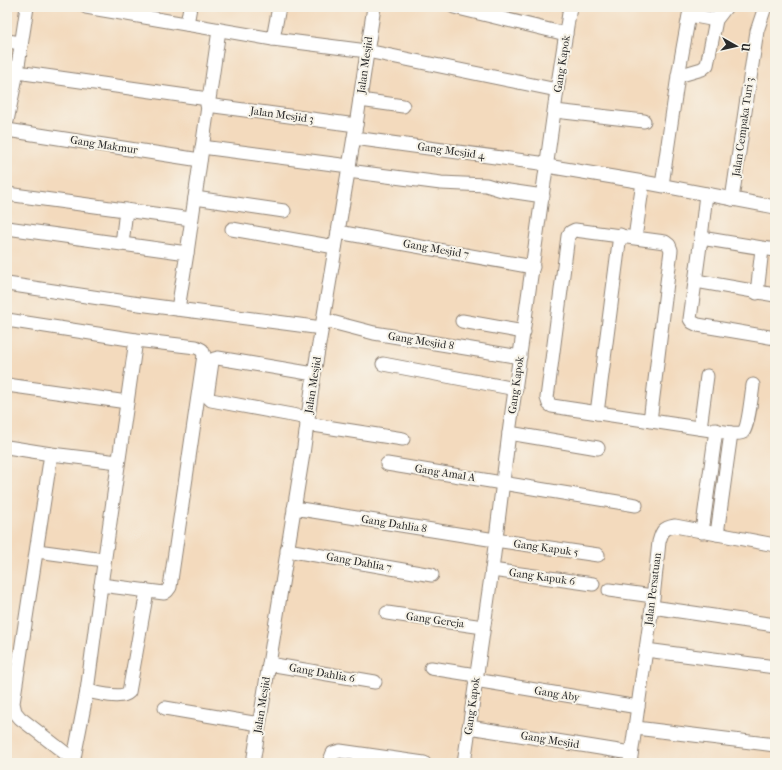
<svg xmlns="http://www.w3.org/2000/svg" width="782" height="770" viewBox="0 0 782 770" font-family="'IM FELL French Canon',serif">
  <rect width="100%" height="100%" fill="#f7f3e8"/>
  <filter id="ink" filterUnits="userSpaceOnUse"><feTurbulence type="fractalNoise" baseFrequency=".025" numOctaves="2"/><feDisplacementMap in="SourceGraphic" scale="8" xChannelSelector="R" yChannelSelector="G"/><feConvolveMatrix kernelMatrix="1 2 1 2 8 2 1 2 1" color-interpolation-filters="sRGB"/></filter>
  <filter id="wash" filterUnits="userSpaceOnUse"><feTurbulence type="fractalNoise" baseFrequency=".012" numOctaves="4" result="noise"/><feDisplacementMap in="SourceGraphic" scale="16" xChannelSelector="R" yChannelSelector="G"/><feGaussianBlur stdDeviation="0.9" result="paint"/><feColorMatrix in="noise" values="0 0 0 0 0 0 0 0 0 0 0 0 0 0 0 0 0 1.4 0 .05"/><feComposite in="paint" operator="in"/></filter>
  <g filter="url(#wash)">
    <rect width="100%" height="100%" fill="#f3dabd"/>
  </g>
  <g filter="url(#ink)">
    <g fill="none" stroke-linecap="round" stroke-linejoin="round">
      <defs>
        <g id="minor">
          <path d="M86,7l187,32 94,12 190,39"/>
          <path d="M454,7l112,27"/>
          <path d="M187,24l3,-17"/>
          <path d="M273,39l6,-32"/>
          <path d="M7,41l14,2"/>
          <path d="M17,72l191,27"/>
          <path d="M678,76l24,-7 5,-4 9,-45 10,-13"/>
          <path d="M360,100l43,6"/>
          <path d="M207,105l149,20"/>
          <path d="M555,111l89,10"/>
          <path d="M7,121l10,-49 10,-65"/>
          <path d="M7,130l193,30"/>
          <path d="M354,138l193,26"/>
          <path d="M202,147l147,19"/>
          <path d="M547,166l96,16 132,25"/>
          <path d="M348,171l93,12 45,2 16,5 41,6"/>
          <path d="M662,185l16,-109 11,-61 27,5"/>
          <path d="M7,194l184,25"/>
          <path d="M706,194l-5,44 -11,81 2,3 6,3 77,13"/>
          <path d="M195,198l89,13"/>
          <path d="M732,199l25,-168 8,-24"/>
          <path d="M7,228l180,25 32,-223"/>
          <path d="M232,229l103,18"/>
          <path d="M636,231l7,-49"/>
          <path d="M338,232l195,35"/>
          <path d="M701,238l74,12"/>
          <path d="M122,244l4,-34"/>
          <path d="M696,281l79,14"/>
          <path d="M7,284l132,20 183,24"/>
          <path d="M757,293l5,-44"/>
          <path d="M178,309l9,-56"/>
          <path d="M7,320l129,20 60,7 6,3 2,5 -34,232 -3,4 -3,2 -63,-8 -14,106 -14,72"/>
          <path d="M324,320l50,13 146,24"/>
          <path d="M462,321l62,11"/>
          <path d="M383,364l133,25"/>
          <path d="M7,385l120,17"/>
          <path d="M597,413l23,-178"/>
          <path d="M308,418l-97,-18 -4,-4 5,-34 2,-3 4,-1 96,16"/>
          <path d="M650,421l21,-171 -2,-5 -4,-3 -90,-12 -4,2 -3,4 -21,162 2,6 3,2 179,27c4,0 9,1 12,-1 5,-4 9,-39 10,-47"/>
          <path d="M307,424l96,15"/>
          <path d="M700,428l7,-52"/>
          <path d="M509,433l89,15"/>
          <path d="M7,447l44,7 67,8"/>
          <path d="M51,454l-38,249 2,9 5,6 54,42"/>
          <path d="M387,464l249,41"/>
          <path d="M294,508l201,32 103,15"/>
          <path d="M702,532l14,-102"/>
          <path d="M717,534l14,-101"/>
          <path d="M287,550l145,25"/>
          <path d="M37,551l67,9"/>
          <path d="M492,570l101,14"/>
          <path d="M101,585l35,-245"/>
          <path d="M609,590l44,6"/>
          <path d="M652,607l123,18"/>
          <path d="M387,613l96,14"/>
          <path d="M646,650l129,17"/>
          <path d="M269,664l106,18"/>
          <path d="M431,668l45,7"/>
          <path d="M475,680l163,27"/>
          <path d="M87,691c11,2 34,9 42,1l18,-101"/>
          <path d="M165,708l94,16"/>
          <path d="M469,727l162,26"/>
          <path d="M636,728l139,17"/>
          <path d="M253,763l50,-309 11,-80 42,-249 18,-118"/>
          <path d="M329,763l4,-10 7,-2 84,12"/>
          <path d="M464,763l28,-193 17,-137 48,-343 13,-83"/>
          <path d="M630,763l22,-156 7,-65c3,-11 4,-14 16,-16l100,19"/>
        </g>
      </defs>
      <!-- minor casing -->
      <use href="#minor" stroke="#8f8274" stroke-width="15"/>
      <!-- minor -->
      <use href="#minor" stroke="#fff" stroke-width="13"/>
    </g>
  </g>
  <g text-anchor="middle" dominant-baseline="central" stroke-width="4" stroke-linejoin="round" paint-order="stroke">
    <!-- street labels -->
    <g font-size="11" fill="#2b2b2b" stroke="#f7f3e8">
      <text transform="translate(562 64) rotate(-81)">Gang Kapok</text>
      <text transform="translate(365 65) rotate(-82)">Jalan Mesjid</text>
      <text transform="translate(282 115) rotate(8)">Jalan Mesjid 3</text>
      <text transform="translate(743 127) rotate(-82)">Jalan Cempaka Turi 3</text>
      <text transform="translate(104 145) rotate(9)">Gang Makmur</text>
      <text transform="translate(451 151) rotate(8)">Gang Mesjid 4</text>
      <text transform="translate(436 249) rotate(10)">Gang Mesjid 7</text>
      <text transform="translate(421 341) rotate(9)">Gang Mesjid 8</text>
      <text transform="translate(313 385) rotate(-81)">Jalan Mesjid</text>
      <text transform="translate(516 385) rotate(-82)">Gang Kapok</text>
      <text transform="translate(445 473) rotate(9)">Gang Amal A</text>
      <text transform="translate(394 524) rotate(9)">Gang Dahlia 8</text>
      <text transform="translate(546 548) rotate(8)">Gang Kapuk 5</text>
      <text transform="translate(359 562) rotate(10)">Gang Dahlia 7</text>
      <text transform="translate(542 577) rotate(8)">Gang Kapuk 6</text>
      <text transform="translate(653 589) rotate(-83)">Jalan Persatuan</text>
      <text transform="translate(435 620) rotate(8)">Gang Gereja</text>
      <text transform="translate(322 673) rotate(10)">Gang Dahlia 6</text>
      <text transform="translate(557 694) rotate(9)">Gang Aby</text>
      <text transform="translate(262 705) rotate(-81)">Jalan Mesjid</text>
      <text transform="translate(472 706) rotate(-82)">Gang Kapok</text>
      <text transform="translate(550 740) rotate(9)">Gang Mesjid</text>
    </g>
  </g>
  <!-- margin -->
  <rect width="782" height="770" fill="none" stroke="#f7f3e8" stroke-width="24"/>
  <!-- north arrow -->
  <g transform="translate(736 46) rotate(98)" stroke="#f7f3e8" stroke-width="3" paint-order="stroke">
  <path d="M0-3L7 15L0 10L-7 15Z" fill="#2b2b2b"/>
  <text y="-6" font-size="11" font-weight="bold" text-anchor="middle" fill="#2b2b2b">U</text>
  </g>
</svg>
